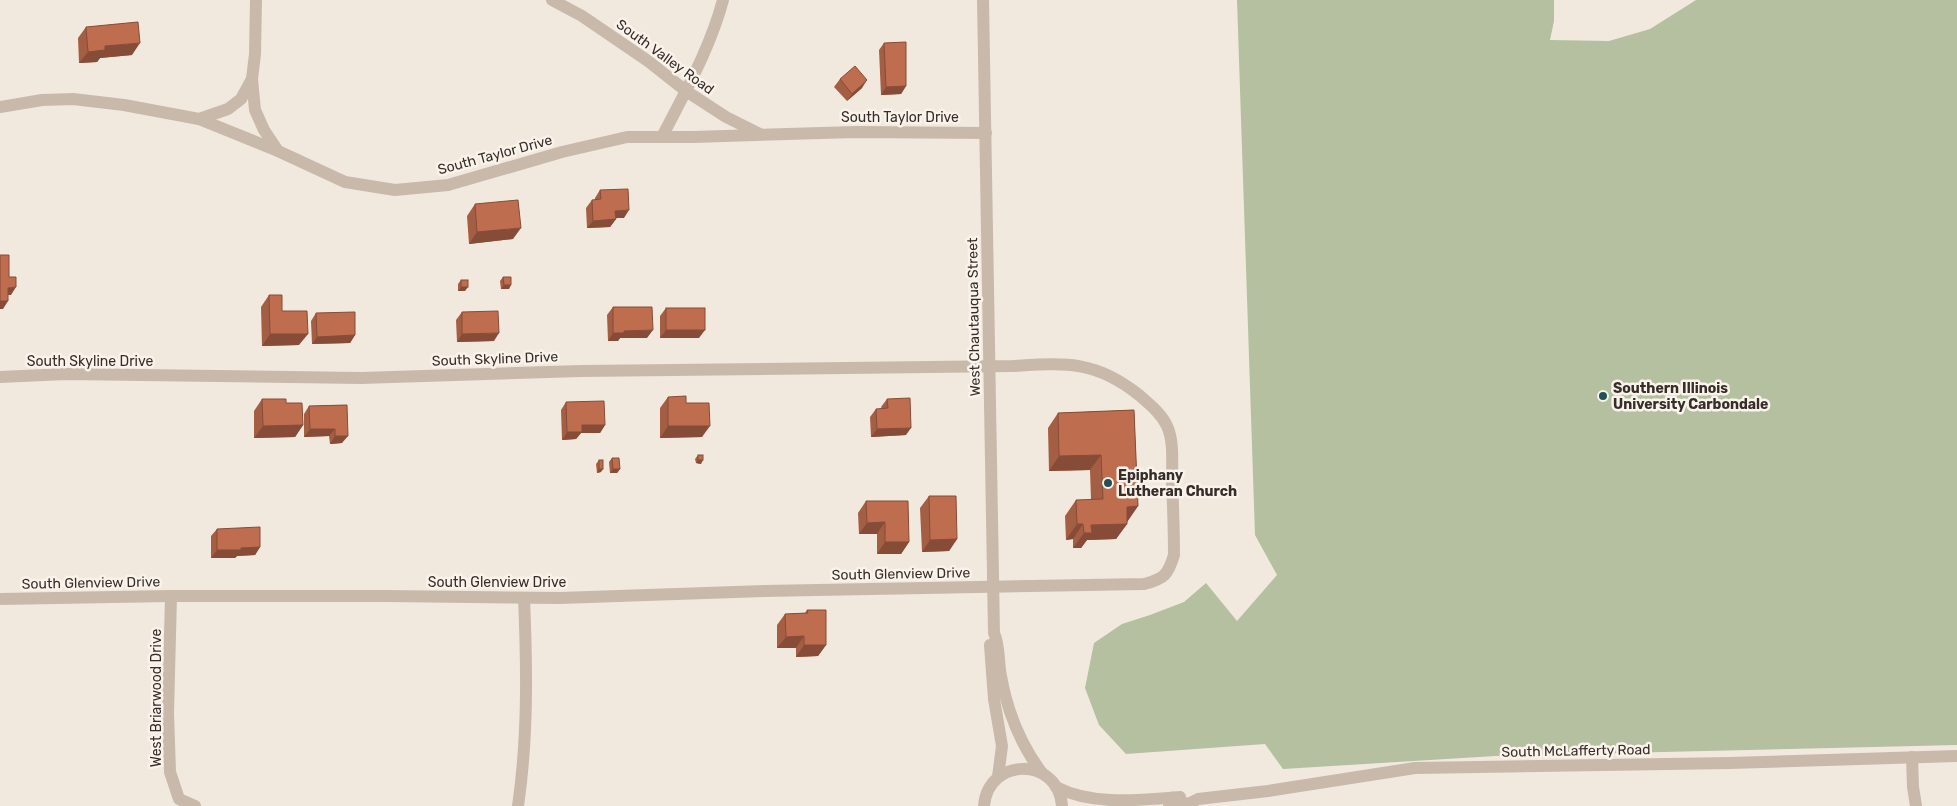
<svg xmlns="http://www.w3.org/2000/svg" width="1957" height="806" viewBox="0 0 1957 806" font-family="Rubik,sans-serif">
  <rect width="100%" height="100%" fill="#f1e9de"/>
  <!-- green -->
  <path fill="#b4c09f" d="M1237,0h317v21l-4,19 59,1 41,-12 46,-29h261v745l-462,11 -212,13 -18,-25 -139,10 -27,-29 -14,-37 9,-45 28,-19 28,-9 34,-13 22,-19 31,38 40,-46 -22,-40z"/>
  <g fill="none" stroke-linecap="round" stroke-linejoin="round">
    <!-- minor -->
    <g stroke="#c9b9ab" stroke-width="12">
      <path d="M256,0l-1,54 -3,25 3,31 9,20 14,21 67,31 50,8 53,-5 114,-33 65,-15h66l162,-5 131,1"/>
      <path d="M552,0l30,16 66,45 38,30 40,26 34,17"/>
      <path d="M983,0l11,633c6,13 4,29 7,43 6,34 20,69 41,97"/>
      <path d="M0,107l42,-7 31,-1 51,6 75,14 29,-10 13,-10 11,-20"/>
      <path d="M199,119l79,32"/>
      <path d="M662,137c23,-45 48,-88 61,-137"/>
      <path d="M0,377l66,-3 295,4 220,-7 432,-5c53,-3 82,-6 126,29 10,9 22,18 28,31 7,15 5,36 5,53 1,25 2,51 2,76 -6,20 -10,24 -30,29l-380,7 -204,7 -173,-2h-216l-171,3"/>
      <path d="M171,596l-3,117 2,59 9,27 16,7"/>
      <path d="M990,645l4,54 8,47 -4,31"/>
      <path d="M1912,757l1,30 3,19"/>
      <path d="M1056,787c37,19 84,13 124,10"/>
      <path d="M518,806c10,-69 9,-138 6,-208"/>
      <path d="M984,806c4,-49 74,-50 78,0"/>
      <path d="M1169,806l21,-3 8,-4 70,-8 147,-23 315,-5 227,-7"/>
    </g>
  </g>
  <!-- wall -->
  <g fill="#a45e44">
    <path d="M86,27l46,28 -32,3 -3,4 -18,1 -1,-25z"/>
    <path d="M884,43l22,43 -5,8 -20,1 -2,-45z"/>
    <path d="M840,79l22,9 -15,13 -13,-14z"/>
    <path d="M600,190l24,28h-8v1l-6,8 -23,1 -1,-20 6,-8h3v-2z"/>
    <path d="M475,204l38,35 -44,5 -2,-28z"/>
    <path d="M503,277l6,12h-8l-1,-8z"/>
    <path d="M461,280l4,11h-7v-7z"/>
    <path d="M269,295l13,16 17,34 -37,1 -1,-39z"/>
    <path d="M613,307l34,31h-27l-2,3h-10l-1,-26z"/>
    <path d="M666,308l33,30h-39v-22z"/>
    <path d="M462,312l32,29 -37,1 -1,-22z"/>
    <path d="M316,313l39,22 -5,8 -38,1 -1,-23z"/>
    <path d="M668,397l18,6 16,34 -42,1v-30z"/>
    <path d="M262,399l24,4 17,22 -8,12 -41,1v-27z"/>
    <path d="M887,399l19,36 -35,2 -1,-20 6,-8h6l-1,-2z"/>
    <path d="M566,402l39,23 -5,8h-19l-5,6 -14,1 -1,-30z"/>
    <path d="M347,405l-5,38 -12,1 -1,-8 -25,1v-23l5,-8z"/>
    <path d="M1134,410l4,96 -11,16v2l-11,15 -29,1 -6,8h-8v-9l-7,1 -1,-24 11,-16h15l-1,-30 -41,1 -1,-43 10,-15z"/>
    <path d="M698,455l3,9 -5,-1 -1,-4z"/>
    <path d="M612,458l8,11 -3,4h-7l-1,-11z"/>
    <path d="M599,460l2,12 -4,1 -1,-9z"/>
    <path d="M929,496l28,43 -8,12 -27,1 -2,-44z"/>
    <path d="M866,501l43,41 -8,12h-24v-20h-18l-1,-21z"/>
    <path d="M217,529l43,18 -5,8 -18,1 -2,2h-24v-22z"/>
    <path d="M807,610l19,35 -8,11 -22,1v-9h-19v-23l8,-11 20,-1z"/>
  </g>
  <!-- shaded-wall -->
  <g fill="#864c37">
    <path d="M140,43l-8,12 -32,3 -3,4 -18,1 9,-11 17,-6z"/>
    <path d="M867,80l-5,8 -15,13 5,-7z"/>
    <path d="M906,86l-5,8 -20,1 5,-8z"/>
    <path d="M629,210l-5,8h-14l5,-7z"/>
    <path d="M616,219l-6,8 -23,1 6,-7z"/>
    <path d="M521,228l-8,11 -44,5 8,-12z"/>
    <path d="M504,285h7l-2,4h-8z"/>
    <path d="M16,287l-5,8h-8l5,-7z"/>
    <path d="M461,287h7l-3,4h-7z"/>
    <path d="M0,301h8l-5,8h-3z"/>
    <path d="M653,330l-6,8h-27l-2,3h-10l5,-8 11,-2z"/>
    <path d="M666,330h39l-6,8h-39z"/>
    <path d="M499,333l-5,8 -37,1 5,-8z"/>
    <path d="M270,334h38l-9,11 -37,1z"/>
    <path d="M355,335l-5,8 -38,1 5,-7z"/>
    <path d="M303,425l-8,12 -41,1 9,-12z"/>
    <path d="M582,425h23l-5,8h-19l-5,6 -14,1 5,-8z"/>
    <path d="M668,426h42l-8,11 -42,1z"/>
    <path d="M911,428l-5,7 -35,2 6,-8z"/>
    <path d="M310,429h25l-6,7 -25,1z"/>
    <path d="M335,436h13l-6,7 -12,1z"/>
    <path d="M1101,455l-11,15 -41,1 10,-15z"/>
    <path d="M698,460h5l-2,4 -5,-1z"/>
    <path d="M599,469h4l-2,3 -4,1z"/>
    <path d="M613,469h7l-3,4h-7z"/>
    <path d="M1138,506l-11,16v-15z"/>
    <path d="M885,522l-8,12h-18l8,-11z"/>
    <path d="M1077,524h6l-10,15 -7,1z"/>
    <path d="M1127,524l-11,15 -29,1 -6,8h-8l11,-15 7,-8z"/>
    <path d="M957,539l-8,12 -27,1 8,-12z"/>
    <path d="M885,542h24l-8,12h-24z"/>
    <path d="M260,547l-5,8 -18,1 -2,2h-24l6,-8z"/>
    <path d="M804,636l-8,12h-19l9,-11z"/>
    <path d="M804,645h22l-8,11 -22,1z"/>
  </g>
  <!-- building -->
  <g fill="#bf6d4f" stroke="#864c37">
    <path d="M138,22l2,21 -35,3v4l-17,2 -2,-25z"/>
    <path d="M906,42v44l-20,1 -2,-44z"/>
    <path d="M855,66l12,14 -15,14 -12,-15z"/>
    <path d="M628,189l1,21 -14,1 1,8 -23,2 -1,-21 9,-1 -1,-9z"/>
    <path d="M518,200l3,28 -44,4 -2,-28z"/>
    <path d="M0,255h9v22h7v10l-8,1v13h-8z"/>
    <path d="M503,277h8v8h-7z"/>
    <rect x="461" y="280" width="7" height="7"/>
    <path d="M269,295h13v16h25l1,23h-38z"/>
    <path d="M613,307h39l1,23 -29,1v2h-11z"/>
    <rect x="666" y="308" width="39" height="22"/>
    <path d="M498,311l1,22 -37,1v-22z"/>
    <path d="M355,312v23l-38,2 -1,-24z"/>
    <path d="M686,396v7h23l1,23h-42v-29z"/>
    <path d="M910,398l1,30 -34,1 -1,-20 12,-1 -1,-9z"/>
    <path d="M262,399h24v4h16l1,22 -40,1z"/>
    <path d="M604,401l1,24h-23v7h-15l-1,-30z"/>
    <path d="M347,405l1,31h-13v-7h-25l-1,-23z"/>
    <path d="M1134,410l4,96 -11,1v17l-36,1 1,8h-8l-1,-9h-6l-1,-24 27,-1 -2,-44 -42,1 -1,-43z"/>
    <rect x="698" y="455" width="5" height="5"/>
    <path d="M612,458h7l1,11h-7z"/>
    <rect x="599" y="460" width="4" height="9"/>
    <path d="M929,496h27l1,43 -27,1z"/>
    <path d="M866,501h42l1,41h-24v-20l-18,1z"/>
    <path d="M260,527v20l-19,1v2h-24v-21z"/>
    <path d="M807,610h19v35h-22v-9l-18,1 -1,-23 23,-1z"/>
  </g>
  <!-- markers -->
  <g fill="#215156" stroke="#f9f3eb" stroke-width="2">
    <circle cx="1603" cy="396" r="5"/>
    <circle cx="1108" cy="483" r="5"/>
  </g>
  <g text-anchor="middle" dominant-baseline="central" stroke-width="5" stroke-linejoin="round" paint-order="stroke">
    <!-- street labels -->
    <g font-size="14" fill="#372e2a" stroke="#f9f3eb">
      <text transform="translate(665 57) rotate(36)">South Valley Road</text>
      <text x="900" y="117">South Taylor Drive</text>
      <text transform="translate(495 155) rotate(-15)">South Taylor Drive</text>
      <text transform="translate(974 317) rotate(-91)">West Chautauqua Street</text>
      <text transform="translate(495 359) rotate(-2)">South Skyline Drive</text>
      <text x="90" y="361">South Skyline Drive</text>
      <text transform="translate(901 574) rotate(-1)">South Glenview Drive</text>
      <text x="497" y="582">South Glenview Drive</text>
      <text transform="translate(91 583) rotate(-1)">South Glenview Drive</text>
      <text transform="translate(156 698) rotate(-90)">West Briarwood Drive</text>
      <text transform="translate(1576 751) rotate(-1)">South McLafferty Road</text>
    </g>
    <!-- poi labels -->
    <g font-size="14" font-weight="bold" fill="#372e2a" stroke="#f9f3eb" text-anchor="start">
      <text x="1613" y="388">Southern Illinois<tspan x="1613" dy="16">University Carbondale</tspan></text>
      <text x="1118" y="475">Epiphany<tspan x="1118" dy="16">Lutheran Church</tspan></text>
    </g>
  </g>
</svg>
